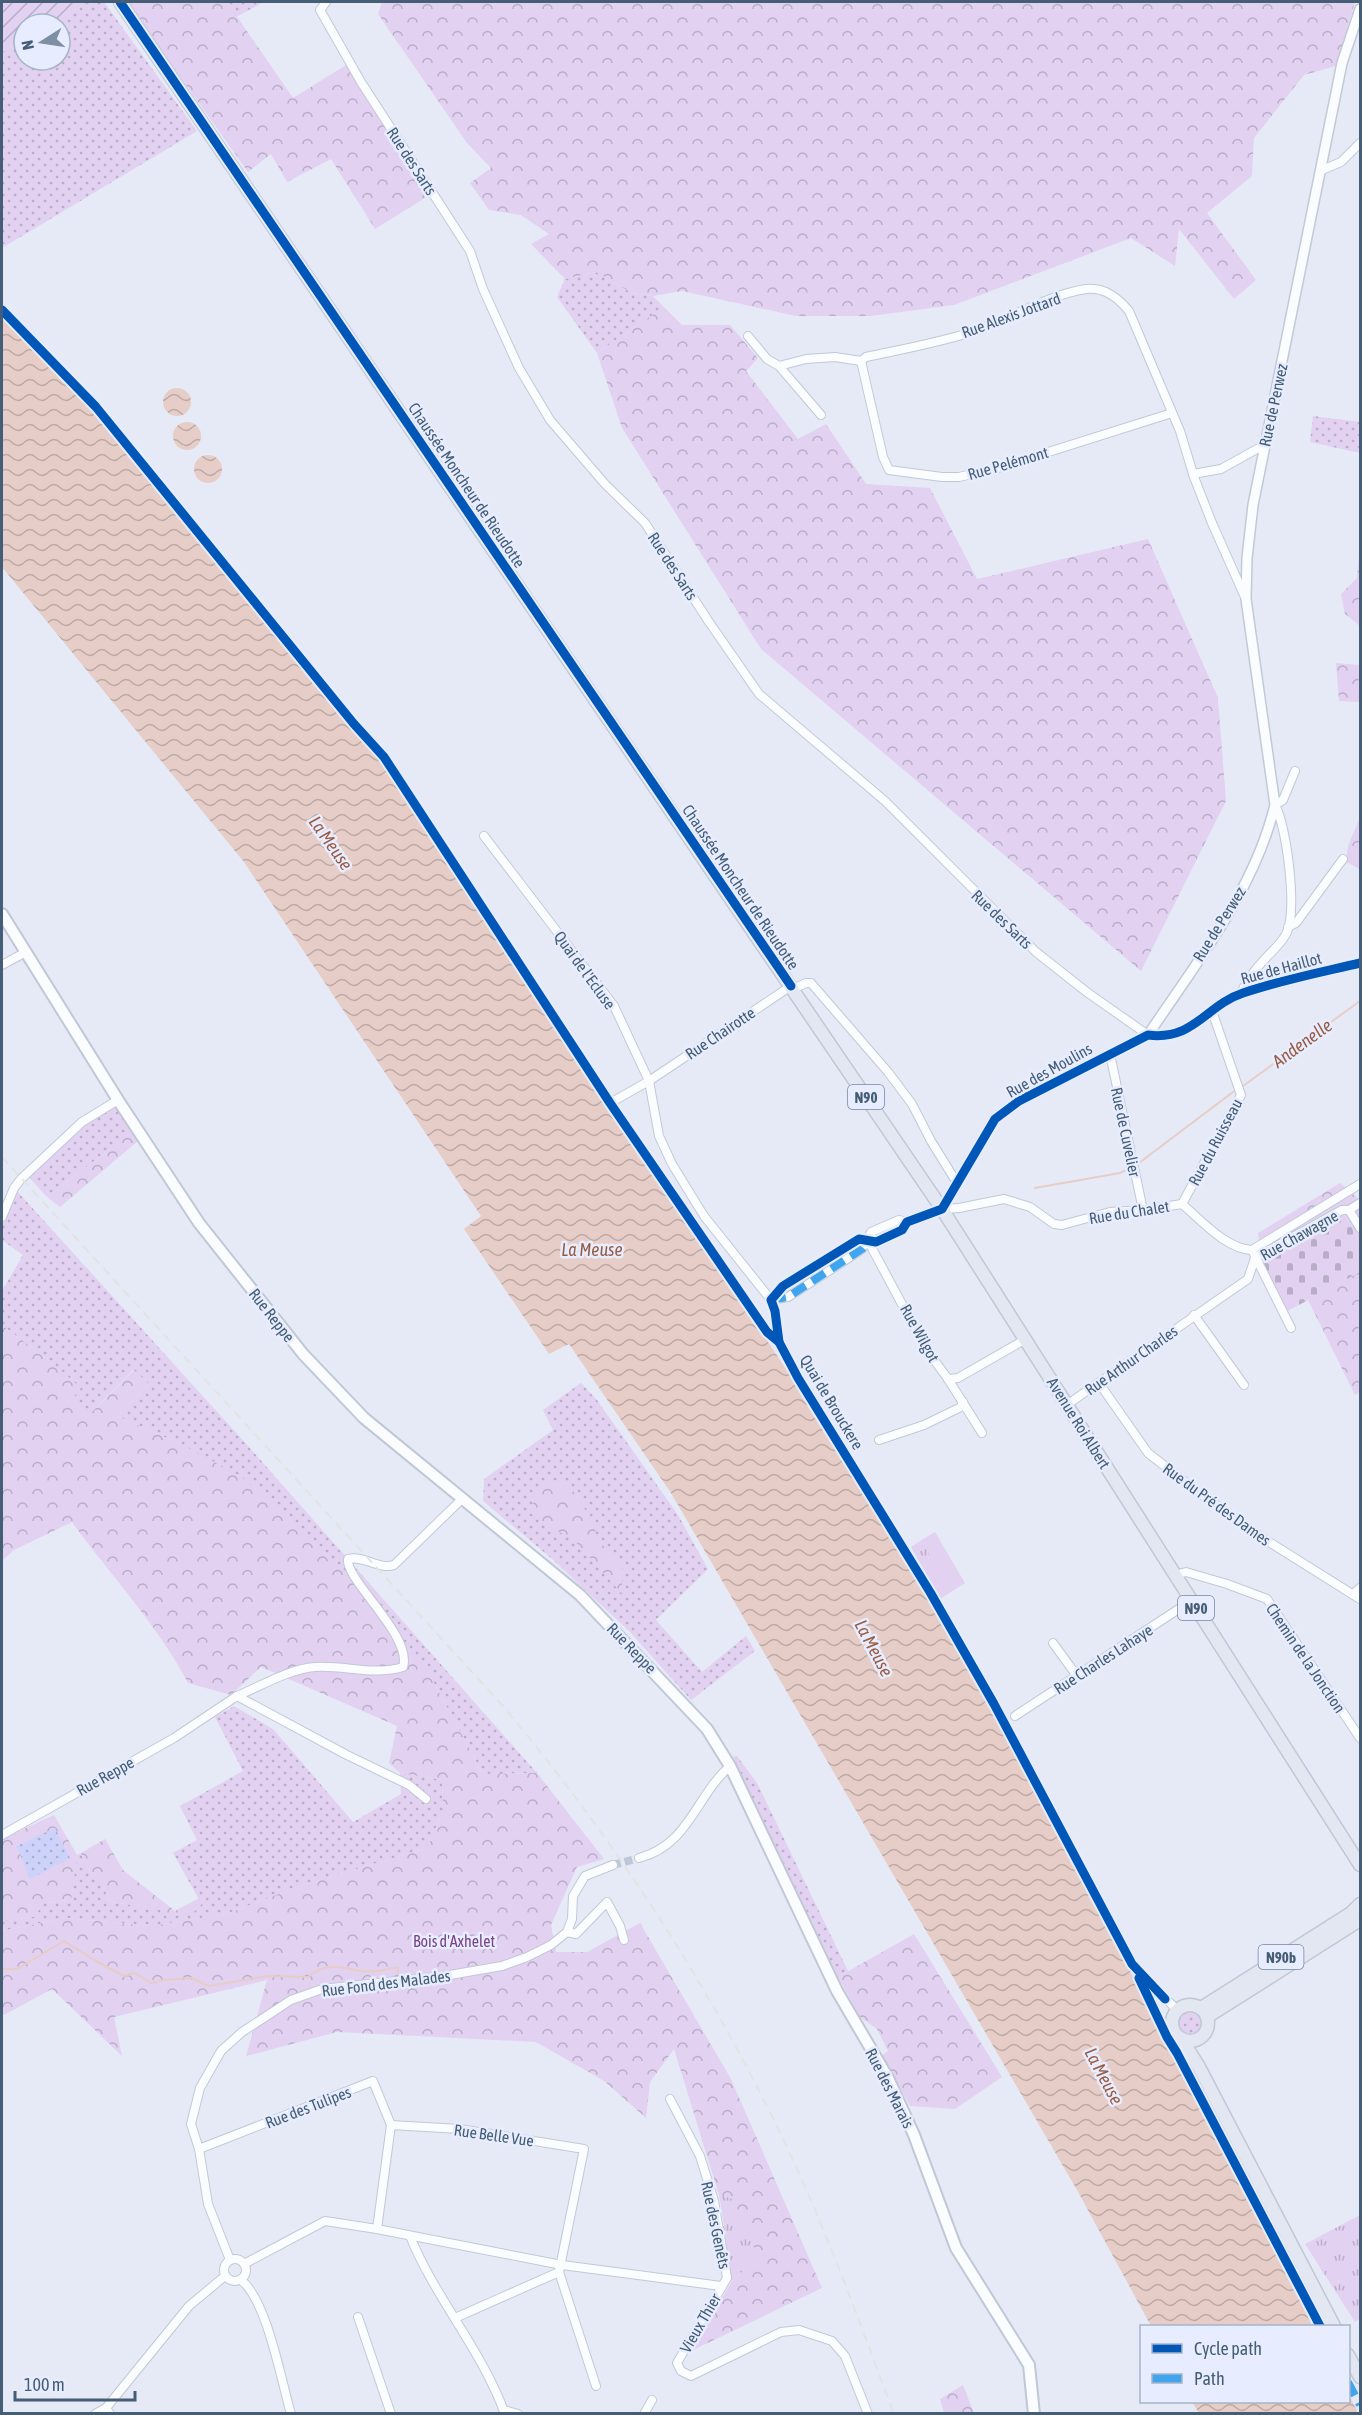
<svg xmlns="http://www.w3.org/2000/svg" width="1362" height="2415" viewBox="0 0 1362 2415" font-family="'Asap Condensed',sans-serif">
  <defs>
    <pattern id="grass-dots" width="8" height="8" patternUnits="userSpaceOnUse" patternTransform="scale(1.5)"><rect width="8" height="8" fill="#e2d1f1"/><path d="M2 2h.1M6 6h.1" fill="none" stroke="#b9adc8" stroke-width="1.8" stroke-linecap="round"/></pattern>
    <pattern id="forest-crowns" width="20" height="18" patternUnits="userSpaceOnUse" patternTransform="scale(1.5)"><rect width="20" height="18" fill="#e2d1f1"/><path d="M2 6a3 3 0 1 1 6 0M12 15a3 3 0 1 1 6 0" fill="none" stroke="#b9adc8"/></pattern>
    <pattern id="sand-dots" width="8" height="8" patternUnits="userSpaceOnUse" patternTransform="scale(1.5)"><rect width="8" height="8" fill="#cdd2fb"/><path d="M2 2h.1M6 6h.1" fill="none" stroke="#a8aed0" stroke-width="1.8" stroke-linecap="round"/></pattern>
    <pattern id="cemetery-stones" width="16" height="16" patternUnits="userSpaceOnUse" patternTransform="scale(1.5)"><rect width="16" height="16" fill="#e2d1f1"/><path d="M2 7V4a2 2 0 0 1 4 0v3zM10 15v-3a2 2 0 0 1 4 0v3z" fill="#b9adc8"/></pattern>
    <pattern id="park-tufts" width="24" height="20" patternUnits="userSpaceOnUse" patternTransform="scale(1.5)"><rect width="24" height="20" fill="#e2d1f1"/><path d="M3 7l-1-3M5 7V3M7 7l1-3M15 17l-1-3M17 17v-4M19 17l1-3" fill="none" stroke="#b9adc8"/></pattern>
    <pattern id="garden-furrows" width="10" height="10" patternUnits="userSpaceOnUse" patternTransform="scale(1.5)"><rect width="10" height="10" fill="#e2d1f1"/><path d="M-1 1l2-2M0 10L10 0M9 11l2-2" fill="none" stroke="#b9adc8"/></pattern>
    <pattern id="water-waves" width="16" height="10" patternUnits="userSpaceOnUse" patternTransform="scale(1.5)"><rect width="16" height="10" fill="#e7cdc7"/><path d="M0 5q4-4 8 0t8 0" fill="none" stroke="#bdaaa6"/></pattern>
  </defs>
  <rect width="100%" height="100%" fill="#e6eaf7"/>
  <!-- grass -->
  <g fill="url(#grass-dots)">
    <path d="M89,2h15l93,129 -195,117v-196l22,-13v21h36v-36h-10z"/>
    <path d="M227,2h37l-28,15z"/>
    <path d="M596,272l36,21 21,3 11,11 -67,46 -40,-56 8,-18z"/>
    <path d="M1313,416l47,6v31l-50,-11z"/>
    <path d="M114,1102l18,30 -85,65 -21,-23 40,-38z"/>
    <path d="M17,1191l231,255 289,327 -54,1 -61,-113 -237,-215 -68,-30 32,-32 -16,-14 -46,47 -15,-19 8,-10 -23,-21 -55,-42v-34l21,-36 -21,-15v-14z"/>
    <path d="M581,1383l16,17 81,115 30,54 -52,51 46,52 44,-36 9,15 -64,49 -62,-69 -78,-73 -68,-57 1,-22 69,-49 -10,-20z"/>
    <path d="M234,1706l39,23 80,93 48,-28 -1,-21 42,7 1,31 -16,37 -127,38 -74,28 -75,12 -86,-8 -63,13v-9l34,-6 6,-13 29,-2 6,-46 4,-2 9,20 9,4 11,25 47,6 10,6 34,-11 -28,-50 24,-13 -17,-34 63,-35 -28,-54z"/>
    <path d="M737,1756l20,27 91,188 -10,6 -105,-220z"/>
    <circle cx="1190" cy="2023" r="11"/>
  </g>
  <!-- forest -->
  <g fill="url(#forest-crowns)">
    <path d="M127,2h100l66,96 53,-33 82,131 -53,33 -44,-70 -44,23 -16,-28 -23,18z"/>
    <path d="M382,2h973l-19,64 -32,9 -50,63 -2,38 -45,37 49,67 -22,19 -55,-70 -4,37 -44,-28 -177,67 -83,11h-75l-114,-25 -29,5 -21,-3 -36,-21 -31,7 -34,-35 18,-10 -28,-19 -32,-5 -19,-27 21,-15 -24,-25 -89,-129z"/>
    <path d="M664,307l18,18h48l28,33 -12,13 52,68 28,-15 40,60 64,4 47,91 171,-40 70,159 8,103 -85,170 -380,-322 -139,-221 -25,-75z"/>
    <path d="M1360,546v80l-15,-12 -4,-20 16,-16z"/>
    <path d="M1336,663l24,2v37l-21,-1z"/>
    <path d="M1360,817v52l-14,-7 2,-16z"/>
    <path d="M132,1132l6,9 -78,66 -13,-10z"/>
    <path d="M1340,1183l20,17v44l-17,-33 -82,49 -3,-27z"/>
    <path d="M1360,1272v120l-5,3 -47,-95z"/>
    <path d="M2,1325l55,42 24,21 -8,10 14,19 47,-47 15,14 -32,32 68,30 57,31 91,84 89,100 61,113 54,-1 67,86 -27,8 -26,58 5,27h31l53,-29 91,156 91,209 -131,63 41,-70 8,-7 -7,-75 -14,-4 -45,-146 -24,33 -4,36 -42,-37 -68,-39 -199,-10 -91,24 21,-76 -153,37 8,39 -70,-67 -50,27v-85l63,-13 86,8 75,-12 74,-28 127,-38 16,-37 -1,-31 -42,-7 -11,-10 8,-37 -136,-59 -30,28 -43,-12c-31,-59 -77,-107 -116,-161l-58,28 -12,11z"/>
    <path d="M566,1480l28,43 3,16 25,28v27l-44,-50 -48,-31 10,-30z"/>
    <path d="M54,1815l23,40 -6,46 -29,2 -6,13 -34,6v-83z"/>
    <path d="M105,1839l18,31 52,41 24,-13 3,6 -10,10h-25l-10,-6 -47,-6 -11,-25 -9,-4 -9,-20z"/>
    <path d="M914,1934l88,143 -47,32 -45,-3 -28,-51 6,-4 -11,-22 -17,-12 -22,-40z"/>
    <path d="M963,2385l11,28h-30l-4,-14z"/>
  </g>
  <!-- sand -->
  <path fill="url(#sand-dots)" d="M55,1828l15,30 -40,21 -13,-33z"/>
  <!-- cemetery -->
  <path fill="url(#cemetery-stones)" d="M1343,1211l17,33v28l-74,40 -25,-52z"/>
  <!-- park -->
  <g fill="url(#park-tufts)">
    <path d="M923,1539l6,11 -1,12 -6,5 -11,-20z"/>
    <path d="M719,2195l14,4 22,50 -9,19 -14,13 -10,-54 2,-1z"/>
    <path d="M1360,2215v104l-5,3 -50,-78z"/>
  </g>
  <!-- garden -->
  <path fill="url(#garden-furrows)" d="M2,2h87l-39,22h-26v15l-22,13z"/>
  <!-- pitch -->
  <path fill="#e2d1f1" d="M935,1532l30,51 -25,16 -18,-32 6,-5 1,-12 -6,-11z"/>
  <!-- water -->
  <g fill="url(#water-waves)">
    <path d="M2,315l90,95 295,360 219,335 104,149 121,183 93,152 79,141 78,146 232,450h-162l-74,-136 -406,-697 -102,-149 -20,10 -85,-125 17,-13 -237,-354 -242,-295z"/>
    <circle cx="177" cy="402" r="14"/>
    <circle cx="187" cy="436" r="14"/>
    <circle cx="208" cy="469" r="14"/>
    <path d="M1349,2395l9,18h-159l-7,-11h156z"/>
  </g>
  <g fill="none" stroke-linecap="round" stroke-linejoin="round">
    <!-- stream -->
    <g stroke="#e7cdc7" stroke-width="2">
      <path d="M1243,1086l117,-85"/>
      <path d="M1139,1163l98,-74"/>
      <path d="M1035,1188l85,-15 12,-6"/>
      <path d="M874,1238l25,-12"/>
      <path d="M787,1291l47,-29"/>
      <path d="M2,1969h15l47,-28 32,20 28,15 11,-3 16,10 12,-3 28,-2 18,8 59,-10 40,1c25,-21 45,-2 71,-6 7,-1 12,-4 19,-3v5"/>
    </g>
    <!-- minor-tunnel -->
    <path stroke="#bec7d6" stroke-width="8" stroke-dasharray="8 4" stroke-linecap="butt" d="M613,1865l26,-7"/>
    <defs>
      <g id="minor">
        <path d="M326,2l-6,8 41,72 109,169 13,38 36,79 31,52 55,64 40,39 64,99 50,72 126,107 151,151 52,41 60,42"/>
        <path d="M1322,170l19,-8 19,-19"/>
        <path d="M748,336l19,23 12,7 27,-7 29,-2 26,4 5,-4c37,-8 77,-15 112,-27 36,-13 70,-35 108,-41 19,-2 32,9 43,22l51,120 14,46 18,46 33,74"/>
        <path d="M861,361l22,96 6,13 53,7h17l39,-9 174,-55"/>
        <path d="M779,366l42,49"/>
        <path d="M1193,474l28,-5 36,-20 7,-1"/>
        <path d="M484,836l130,170 35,75 10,55 13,28 32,52 67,84 4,11 4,31 19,36 84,135"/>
        <path d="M1288,927l8,-4 47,-64"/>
        <path d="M2,965l24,-13"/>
        <path d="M793,989l13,-6h5l77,89 24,32 19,37 26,42"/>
        <path d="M1240,994c7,-13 14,-24 24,-34 8,-9 19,-18 23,-28 10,-23 0,-105 -12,-127l8,-5 12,-29"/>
        <path d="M1110,1054l33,156"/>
        <path d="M610,1103l39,-22 142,-95"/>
        <path d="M1182,1204l59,-109 -29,-84"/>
        <path d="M1349,1210l11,-7"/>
        <path d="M2,1217l12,-29 7,-9 61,-57 36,-22"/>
        <path d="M868,1241l58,108 22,30 10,-1 68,-39"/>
        <path d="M1252,1250l108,-66"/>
        <path d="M1255,1258l87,-48h7l11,18"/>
        <path d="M771,1300l12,-14 76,-47 17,3 26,-12 5,-8 35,-13 17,-1 45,-9 26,8 24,17 8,1 48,-13 33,-2 39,-6c19,16 44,45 70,46l39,78"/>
        <path d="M771,1300l17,-3 53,-34 21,-14 9,-17 28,-12 8,2"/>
        <path d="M1194,1315l50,70"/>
        <path d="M948,1379l34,54"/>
        <path d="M1099,1383l49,70 54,42 67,47 91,57"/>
        <path d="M1068,1404l180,-125 7,-21"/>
        <path d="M879,1440l45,-15 37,-18 2,-5"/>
        <path d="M1175,1575l11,-3 41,12 40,15 93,139"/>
        <path d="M1353,1594l7,-6"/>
        <path d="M1053,1643l24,33"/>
        <path d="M237,1696c24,-10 52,-27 78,-29 30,-2 59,9 88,0 10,-31 -58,-87 -55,-108 16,-4 31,11 46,6l69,-67"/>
        <path d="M1015,1716l176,-115"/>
        <path d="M2,1835l172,-97 63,-42 110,59 62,30 17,14"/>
        <path d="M639,1858c50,-13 56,-61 91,-92"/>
        <path d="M567,1932l9,2 31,-32 13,24 4,14"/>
        <path d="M1132,1964l45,46"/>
        <path d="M670,2099l30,57 14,45 13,77 -50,85 4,8 10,5 90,-44 18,-2 33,11 13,15 23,58"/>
        <path d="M199,2149l174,-68 18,44"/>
        <path d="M377,2229l14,-104 69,4 124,20 -25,123 -104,46"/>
        <path d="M410,2236c25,62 72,114 95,178"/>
        <circle cx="235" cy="2270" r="11"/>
        <path d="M230,2260l-22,-56 -9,-55 -8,-25 9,-36 21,-37 21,-19 49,-32 31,-11 122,-13 58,-10 25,-9 24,-12 16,-13 5,-13 1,-23 12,-20 28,-11"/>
        <path d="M244,2264l81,-43 52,8 185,36 159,21"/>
        <path d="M559,2272l37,114"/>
        <path d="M241,2280c26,20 40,100 50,134"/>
        <path d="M358,2317l33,97"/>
        <path d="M106,2408l83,-102 36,-30"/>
        <path d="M504,2410l14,4"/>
        <path d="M95,2414l11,-6 4,6"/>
        <path d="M644,2414l8,-14"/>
      </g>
      <g id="tertiary">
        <path d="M1148,1035c48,-72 106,-144 127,-230l-29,-206 1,-41 6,-53 89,-442 18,-54"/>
        <path d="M1148,1035c46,6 58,-30 95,-42 38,-13 79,-21 117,-30"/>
        <path d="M942,1209l53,-90 24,-18 129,-66"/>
      </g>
      <path id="secondary" d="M2,914l116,186 81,123 104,131 61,64 216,177 127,134 23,37 107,225 51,87 26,57 42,113 73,117 5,49"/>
      <g id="primary">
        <path d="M120,2l822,1207 418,656"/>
        <circle cx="1190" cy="2023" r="18"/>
        <path d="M1201,2008l150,-95 9,-9"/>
        <path d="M1207,2017l153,-97"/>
        <path d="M1181,2038l18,29 135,259"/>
        <path d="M1348,2355l12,22"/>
      </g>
    </defs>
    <!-- minor casing -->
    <use href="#minor" stroke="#c1c9d6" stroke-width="10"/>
    <!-- tertiary casing -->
    <use href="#tertiary" stroke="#c1c9d6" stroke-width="12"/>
    <!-- secondary casing -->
    <use href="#secondary" stroke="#c0c8d5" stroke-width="14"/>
    <!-- primary casing -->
    <use href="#primary" stroke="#c0c8d3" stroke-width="15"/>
    <!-- minor -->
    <use href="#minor" stroke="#fbfcfe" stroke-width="8"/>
    <!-- tertiary -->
    <use href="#tertiary" stroke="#fbfcfe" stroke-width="9"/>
    <!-- secondary -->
    <use href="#secondary" stroke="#fbfcfe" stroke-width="10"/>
    <!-- primary -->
    <use href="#primary" stroke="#e3e7f2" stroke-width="12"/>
    <!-- rail -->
    <path stroke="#e1e4e2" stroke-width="2" stroke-dasharray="9 6" stroke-linecap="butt" d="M2,1157l500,548c112,133 206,278 281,434 43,89 76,182 111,275"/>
    <!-- quiet -->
    <g stroke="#3fa5ef" stroke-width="8" stroke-dasharray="15 8" stroke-linecap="butt">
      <path d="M771,1300l17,-3 74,-48 6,-8"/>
      <path d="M1348,2382l12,23"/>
    </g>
    <defs>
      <g id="cycleway">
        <path d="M120,2l671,984"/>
        <path d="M2,310l94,97 258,317 30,33 226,346 157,229 12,10"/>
        <path d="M1139,1978l28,59 10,16 143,273"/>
        <path d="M1165,1999l-33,-35 -138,-260 -64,-112 -132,-214 -19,-36 -4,-31 -4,-11 12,-14 76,-47 17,3 26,-12 5,-8 35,-13 53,-90 24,-18 129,-66c46,6 58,-30 95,-42 38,-13 79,-21 117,-30"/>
      </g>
    </defs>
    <!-- cycleway casing -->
    <use href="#cycleway" stroke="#e7edff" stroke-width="13"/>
    <!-- cycleway -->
    <use href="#cycleway" stroke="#0057b8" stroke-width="9"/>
  </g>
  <g text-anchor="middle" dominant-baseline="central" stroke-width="5" stroke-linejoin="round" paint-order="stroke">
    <!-- shield labels -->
    <g fill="#e7edff" stroke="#76899e" stroke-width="1.5">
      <rect x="848" y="1085" width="36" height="24" rx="4.5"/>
      <rect x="1178" y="1596" width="36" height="24" rx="4.5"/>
      <rect x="1258.5" y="1945" width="45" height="24" rx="4.5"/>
    </g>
    <g font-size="15" font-weight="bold" fill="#455e75">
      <text x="866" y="1097">N90</text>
      <text x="1196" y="1608">N90</text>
      <text x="1281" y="1957">N90b</text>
    </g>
    <!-- street labels -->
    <g font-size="16" fill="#455e75" stroke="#e7edff">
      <text transform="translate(412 161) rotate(57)">Rue des Sarts</text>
      <text transform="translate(1011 315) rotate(-20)">Rue Alexis Jottard</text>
      <text transform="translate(1273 405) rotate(-78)">Rue de Perwez</text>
      <text transform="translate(1008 463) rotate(-16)">Rue Pelémont</text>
      <text transform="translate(467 485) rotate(56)">Chaussée Moncheur de Rieudotte</text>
      <text transform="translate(673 566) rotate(57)">Rue des Sarts</text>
      <text transform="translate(741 887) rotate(56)">Chaussée Moncheur de Rieudotte</text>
      <text transform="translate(1002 919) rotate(44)">Rue des Sarts</text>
      <text transform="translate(1219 924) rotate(-58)">Rue de Perwez</text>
      <text transform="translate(1281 968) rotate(-15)">Rue de Haillot</text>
      <text transform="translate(585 970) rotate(54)">Quai de l'Ecluse</text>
      <text transform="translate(720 1033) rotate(-34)">Rue Chairotte</text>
      <text transform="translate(1049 1070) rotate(-29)">Rue des Moulins</text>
      <text transform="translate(1126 1132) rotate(78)">Rue de Cuvelier</text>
      <text transform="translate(1215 1142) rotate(-62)">Rue du Ruisseau</text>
      <text transform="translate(1129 1212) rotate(-9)">Rue du Chalet</text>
      <text transform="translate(1299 1235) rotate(-29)">Rue Chawagne</text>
      <text transform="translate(272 1315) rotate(52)">Rue Reppe</text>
      <text transform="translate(920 1333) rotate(61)">Rue Wilgot</text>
      <text transform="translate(1131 1360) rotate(-35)">Rue Arthur Charles</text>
      <text transform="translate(832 1402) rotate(59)">Quai de Brouckere</text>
      <text transform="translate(1079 1423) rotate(58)">Avenue Roi Albert</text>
      <text transform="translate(1217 1504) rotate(36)">Rue du Pré des Dames</text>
      <text transform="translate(632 1648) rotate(46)">Rue Reppe</text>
      <text transform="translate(1306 1658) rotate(56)">Chemin de la Jonction</text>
      <text transform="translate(1103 1659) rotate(-33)">Rue Charles Lahaye</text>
      <text transform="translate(105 1776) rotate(-29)">Rue Reppe</text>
      <text transform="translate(386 1983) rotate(-7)">Rue Fond des Malades</text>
      <text transform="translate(890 2088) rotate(63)">Rue des Marais</text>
      <text transform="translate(308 2107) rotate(-21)">Rue des Tulipes</text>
      <text transform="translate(494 2135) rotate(8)">Rue Belle Vue</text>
      <text transform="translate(716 2225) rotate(78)">Rue des Genêts</text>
      <text transform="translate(700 2323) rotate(-60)">Vieux Thier</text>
    </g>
    <!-- park labels -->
    <g font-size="16" fill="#7c4288" stroke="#e7edff">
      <text x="454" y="1941">Bois d'Axhelet</text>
    </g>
    <!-- water labels -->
    <g font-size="18" font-style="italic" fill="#995c43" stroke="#e7edff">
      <text transform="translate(331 843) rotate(55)">La Meuse</text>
      <text transform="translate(1302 1043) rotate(-36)">Andenelle</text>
      <text x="592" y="1249">La Meuse</text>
      <text transform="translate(874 1648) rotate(62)">La Meuse</text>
      <text transform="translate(1104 2076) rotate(62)">La Meuse</text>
    </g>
  </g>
  <!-- border -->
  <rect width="1362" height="2415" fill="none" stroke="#455e75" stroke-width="6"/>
  <!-- legend -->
  <rect x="1140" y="2325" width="210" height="78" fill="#e7edff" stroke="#a6b4c8" stroke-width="1.5"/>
  <rect x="1152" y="2344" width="30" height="9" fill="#0057b8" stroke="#a6b4c8" stroke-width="1.5"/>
  <text x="1194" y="2355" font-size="18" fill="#455e75">Cycle path</text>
  <rect x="1152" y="2374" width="30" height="9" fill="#3fa5ef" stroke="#a6b4c8" stroke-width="1.5"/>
  <text x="1194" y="2385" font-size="18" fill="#455e75">Path</text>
  <!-- north arrow -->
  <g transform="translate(42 42) rotate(258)"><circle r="28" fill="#e7edff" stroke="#a6b4c8" stroke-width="1.5"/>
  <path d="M0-4.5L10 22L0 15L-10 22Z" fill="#7d8fa2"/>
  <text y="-9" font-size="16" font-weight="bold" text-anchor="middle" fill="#455e75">N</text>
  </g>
  <!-- scale -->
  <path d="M15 2391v9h120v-9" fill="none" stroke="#455e75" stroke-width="3"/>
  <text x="24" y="2391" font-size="18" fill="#455e75" stroke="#e7edff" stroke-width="4.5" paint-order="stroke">100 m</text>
</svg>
